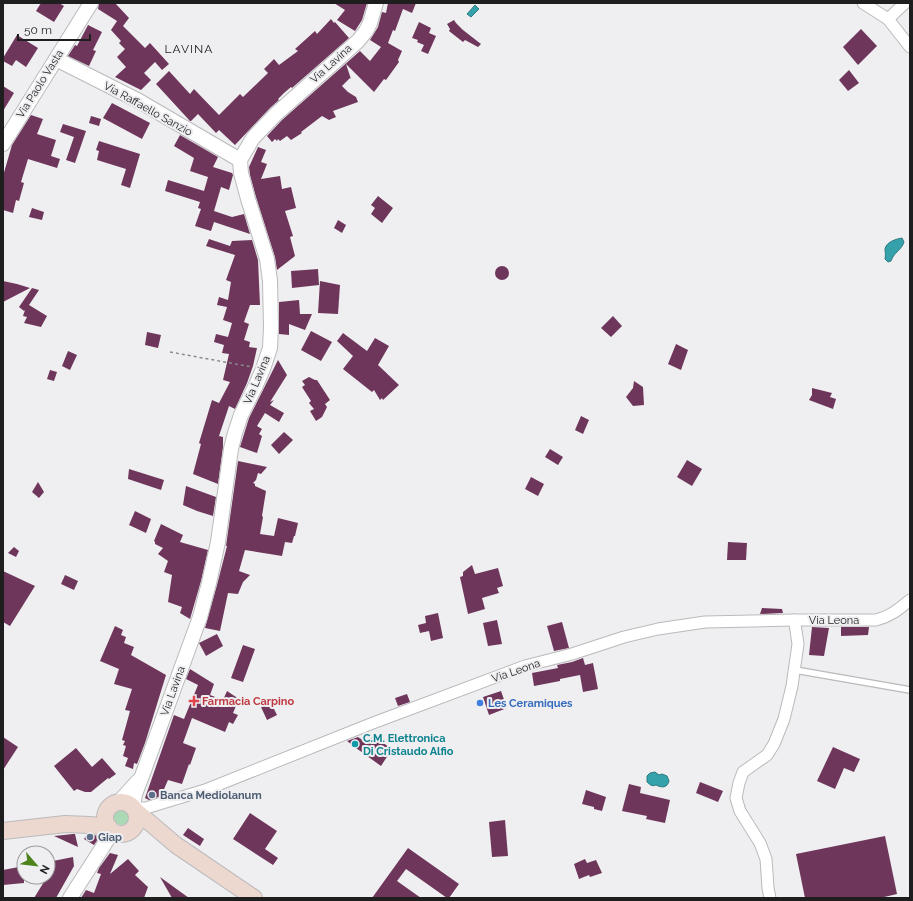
<svg xmlns="http://www.w3.org/2000/svg" width="913" height="901" viewBox="0 0 913 901" font-family="Raleway,sans-serif">
  <rect width="100%" height="100%" fill="#efeff1"/>
  <!-- green -->
  <circle fill="#abd9b6" cx="122" cy="817" r="8"/>
  <!-- water -->
  <g fill="#35a1ab" stroke="#2e7a81">
    <path d="M475,5l4,4 -8,8 -4,-3z"/>
    <path d="M902,238l2,4c-3,9 -10,10 -13,19l-3,1 -3,-3c1,-5 0,-6 0,-10 1,-7 11,-10 17,-11z"/>
    <path d="M655,772l4,3 3,-1 5,2 2,5c-2,7 -7,7 -13,4 -4,2 -7,-1 -9,-3v-6l3,-3z"/>
  </g>
  <!-- building -->
  <g fill="#6f365c">
    <path d="M41,3h18l5,3 -10,16 -18,-11z"/>
    <path d="M99,3h16l14,15 -6,8 22,22 5,-5 19,21 -7,6 -7,-8 -11,11 7,7 -10,10 -26,-13 11,-10 -9,-10 8,-8 -6,-6 2,-2 -10,-11 6,-9 -19,-12z"/>
    <path d="M334,3h33l-5,17 -7,11 -18,-11 8,-10z"/>
    <path d="M388,3h28l-4,10 -9,-4 -8,22 -2,-1 -5,13 14,8 -4,9 1,2 -13,18 -2,-1 -10,13 -28,-28 5,15 -1,-1 -8,8 6,6 8,5 2,5 -25,9 3,6 -7,3 -7,-4 -21,16 1,1 -11,7 -4,-4 -7,5 -2,-2 -1,2 -2,-2 -3,3 -5,-6 15,-16 78,-69 10,10 11,-14 -11,-7 8,-13 4,-15 4,1z"/>
    <path d="M331,19l3,4 1,-1 14,16 -57,50 -1,-1 -7,6 -6,6 1,1 -9,8 -35,37 -16,-15 -3,3 -18,-19 -7,7h-1l-34,-37 13,-13 21,23 4,-5 25,26 21,-21 3,3 25,-24 -4,-4 10,-10 5,6 19,-14 -3,-2 20,-18 2,3z"/>
    <path d="M454,20l2,3 7,7 18,14 -3,3 -13,-7 -2,2 -14,-11 1,-2 -3,-5z"/>
    <path d="M419,22l12,6 -2,5 7,3 -8,18 -7,-3 3,-6 -7,-3 1,-2 -6,-2z"/>
    <path d="M88,25l14,7 -9,18 3,1 -7,15 -21,-10 7,-11 2,1z"/>
    <path d="M861,29l16,17 -19,19 -15,-18z"/>
    <path d="M17,35l21,13 -12,19 -10,-7 -4,6 -9,-5v-3z"/>
    <path d="M849,70l10,13 -11,8 -9,-11z"/>
    <path d="M3,86l11,7 -11,18z"/>
    <path d="M112,103l38,20 -8,16 -39,-21z"/>
    <path d="M31,115l12,4 -6,15 19,6 -5,16 9,3 -3,9 -29,-9 -7,23 3,1 -5,18 -3,-1 -3,13 -10,-3v-34l9,-31z"/>
    <path d="M91,116l10,3 -2,7 -10,-3z"/>
    <path d="M63,124l23,7 -11,32 -9,-3 8,-23 -14,-5z"/>
    <path d="M180,135l38,22 -5,10 19,6 1,2 -4,15 -8,-3 -7,24 18,6 12,-3 6,20 -36,-12 -3,9 -16,-5 6,-17 -3,-1 2,-6 -35,-11 3,-11 36,11 4,-14 -18,-6 4,-13 -20,-12z"/>
    <path d="M99,141l41,13 -10,34 -9,-3 5,-16 -29,-9 2,-9 -3,-1z"/>
    <path d="M258,147l8,3 -5,12 6,2 -6,15 19,-3 2,13 9,-2 5,21 -11,3 8,25 -3,1 5,19 -18,14 -2,-13 -19,-60 -6,-22 -1,-8z"/>
    <path d="M378,196l15,12 -11,15 -11,-9 4,-6 -4,-3z"/>
    <path d="M32,208l12,4 -2,8 -13,-3z"/>
    <path d="M338,220l8,5 -4,8 -8,-5z"/>
    <path d="M209,239l21,7 2,-5 20,-1 6,20 2,45h-10l-6,17 5,2 -5,16 6,2 -1,5 8,1 -4,18 -6,17 -12,26 -6,-3 -10,30 4,1v10l-5,37 -25,-10 8,-30 -2,-1 13,-43 7,3 11,-21 -7,-2 6,-26 -7,-1 2,-8 -10,-3 2,-8 12,3 4,-14 -9,-3 4,-13 -10,-2 2,-8 9,3 3,-18 -5,-2 9,-25 -29,-9z"/>
    <circle cx="502" cy="273" r="7"/>
    <path d="M318,269l1,16 -27,3 -1,-17z"/>
    <path d="M3,281l14,3 13,4 -27,14z"/>
    <path d="M320,281l20,4 -2,29 -20,-1z"/>
    <path d="M32,288l7,2 -10,15 18,11 -6,11 -17,-4 3,-6 -4,-1 2,-6 -1,1 -5,-4z"/>
    <path d="M299,300l1,14h12l-7,16 -16,-6v11l-10,-1v-32z"/>
    <path d="M613,316l9,10 -11,11 -10,-9z"/>
    <path d="M311,331l21,11 -11,19 -20,-11z"/>
    <path d="M147,332l14,3 -3,13 -13,-3z"/>
    <path d="M343,333l24,18 8,-13 14,8 -11,19 21,20 -16,15 -1,-2 -2,2 -6,-10 -2,2 -29,-23 10,-13 -16,-15z"/>
    <path d="M676,344l12,6 -7,20 -13,-6z"/>
    <path d="M68,351l9,4 -7,15 -8,-4z"/>
    <path d="M278,360l9,15 -17,27 4,-2 -4,5 14,8 -5,9 -14,-9 -8,13 5,3 -3,5 3,2 -5,17 -17,-6 9,-29z"/>
    <path d="M50,370l7,2 -3,9 -7,-2z"/>
    <path d="M309,377l6,3h2l13,20 -5,4 2,3 -5,10 -6,4 -6,-10 4,-2 -5,-6 2,-2 -9,-14 3,-2 -3,-4z"/>
    <path d="M634,381l9,6 1,18 -11,1 -7,-9 7,-9z"/>
    <path d="M812,388l20,5 -2,4 6,2 -3,10 -24,-9 3,-5z"/>
    <path d="M581,416l8,4 -6,14 -8,-4z"/>
    <path d="M284,432l9,8 -14,14 -8,-9z"/>
    <path d="M550,449l13,8 -5,8 -13,-8z"/>
    <path d="M687,460l15,9 -10,17 -15,-9z"/>
    <path d="M238,461l29,6 -6,7 -3,-1 -2,7 -3,3 2,1v2l11,5 -4,25 1,1 -3,17 14,2 4,-18 20,5 -3,13h-1l-2,7 -7,-1 -3,14 -37,-6 -6,21 11,4 -7,7 -5,12 -10,-1 -8,38 -15,-3 12,-43 10,-39h-1z"/>
    <path d="M129,469l35,11 -3,10 -33,-11z"/>
    <path d="M531,477l13,7 -6,12 -13,-7z"/>
    <path d="M38,482l6,10 -5,6 -7,-6z"/>
    <path d="M186,486l30,11 -3,19 -16,-5 -14,-6z"/>
    <path d="M135,511l16,8 -5,14 -17,-8z"/>
    <path d="M161,524l22,11 -3,7 28,8 -7,31 -11,38 -10,-6 2,-6 -14,-5 4,-27 -8,-3 4,-11 -10,-7 5,-6 -8,-4v-2l-1,-1z"/>
    <path d="M728,542l19,1 -1,17h-19z"/>
    <path d="M14,547l5,4 -3,6 -8,-4z"/>
    <path d="M472,565l3,9 23,-6 5,18 -6,2 2,5 -17,5 3,11 -17,5 -8,-37 3,-1v-4z"/>
    <path d="M3,571l32,15 -25,40 -7,-4z"/>
    <path d="M65,575l13,6 -4,9 -13,-6z"/>
    <path d="M762,608l20,1 1,4 -23,1z"/>
    <path d="M438,613l5,25 -12,3 -2,-10 -9,2 -2,-8 8,-2 -1,-7z"/>
    <path d="M497,620l5,24 -14,2 -5,-23z"/>
    <path d="M562,622l7,26 -15,3 -7,-25z"/>
    <path d="M115,626l8,4 -2,5 5,2 -2,6 10,4 -3,8 35,20 -21,68 -8,21 -3,-1 -1,6 -8,-3 3,-8 -5,-2 3,-10 -3,-1 2,-4 -3,-1 8,-29 -5,-1 7,-21 -18,-5 5,-15 -19,-8z"/>
    <path d="M812,627l17,1 -5,28 -15,-1z"/>
    <path d="M841,627h28l-1,8 -27,1z"/>
    <path d="M217,634l6,12 -17,10 -7,-13z"/>
    <path d="M243,645l12,4 -12,33 -12,-4z"/>
    <path d="M583,658l2,7 8,-2 5,26 -15,3 -3,-17 -20,4v2l-26,5 -2,-13 26,-5 -1,-3 15,-3z"/>
    <path d="M190,669l24,15 -4,11 13,5 4,-9 12,8 -6,14 5,2 -5,9 -4,-2 -4,10 -33,-14 -9,25 13,5 -6,17 -1,-1 -7,20 -14,-4 -7,16 -12,4 -4,-2 29,-83 10,4 14,-34 -12,-6z"/>
    <path d="M501,691l6,17 -18,7 -6,-18z"/>
    <path d="M407,694l3,8 -12,4 -3,-8z"/>
    <path d="M268,704l2,4 3,-1 4,8 -10,5 -6,-13z"/>
    <path d="M373,736l19,13 -11,17 -25,-18 -9,-7 11,-4 9,6z"/>
    <path d="M3,737l15,10 -15,23z"/>
    <path d="M833,747l27,12 -6,13 -10,-4 -9,21 -18,-8z"/>
    <path d="M76,748l16,19 10,-9 14,16 -7,5 -1,-1 -17,14h-6l-8,-3 -3,2 -20,-25z"/>
    <path d="M700,782l23,9 -5,11 -22,-9z"/>
    <path d="M629,784l12,3 -1,6 30,7 -5,23 -19,-4 1,-3 -25,-5z"/>
    <path d="M586,790l20,7 -4,14 -8,-2v-2l-12,-3z"/>
    <path d="M250,813l27,18 -12,18 13,9 -5,7 -40,-26z"/>
    <path d="M505,820l3,36 -16,1 -3,-35z"/>
    <path d="M188,828l16,11 -4,7 -17,-11z"/>
    <path d="M75,834l3,13 -24,-11 19,-2z"/>
    <path d="M87,834l12,2h1l-6,9 -10,-6z"/>
    <path d="M885,836l12,58 -17,4h-75l-9,-44z"/>
    <path d="M408,848l51,36 -10,14h-2l-41,-29 -9,12 24,17h-49z"/>
    <path d="M110,853l8,2 -8,19 18,-15 11,12 -4,4 13,12 -4,11h-63l5,-8 8,3 7,-19 -4,-1 2,-5z"/>
    <path d="M73,857l1,9 -18,32h-22l13,-21h1v-15z"/>
    <path d="M585,859l2,4 9,-3 6,13 -12,4 -1,-2 -10,4 -5,-15z"/>
    <path d="M24,866v17l-21,2v-15z"/>
    <path d="M160,877l29,21h-17z"/>
  </g>
  <g fill="none" stroke-linecap="round" stroke-linejoin="round">
    <defs>
      <path id="service" d="M795,670l115,20"/>
      <g id="minor">
        <path d="M863,3l25,16 22,28"/>
        <path d="M888,19l17,-16"/>
        <path d="M134,808h12l59,-18 168,-67 152,-57 47,-12 52,-17 34,-8 47,-7 88,-2h83c15,-4 22,-10 34,-20"/>
        <path d="M770,898l-2,-10 -2,-29 -6,-16 -20,-32 -4,-13 3,-15 4,-11 24,-17 7,-11 10,-25 8,-33 6,-42 -3,-20 -2,-4"/>
      </g>
      <g id="tertiary">
        <path d="M56,59l83,42 101,59"/>
        <path d="M3,144l88,-141"/>
        <path d="M119,802l19,-21"/>
        <path d="M133,806l2,-12 7,-18 58,-159 9,-34 9,-41 13,-93 4,-16 6,-18 15,-30 7,-16 7,-21 1,-21 -1,-46 -3,-22 -19,-60 -7,-26 -1,-13 13,-22 23,-24 82,-73 8,-10 4,-8 6,-20"/>
        <path d="M70,898l43,-67"/>
      </g>
      <g id="secondary">
        <circle cx="121" cy="818" r="16"/>
        <path d="M136,811l40,34 78,53"/>
        <path d="M3,831l62,-7 25,1 19,2"/>
      </g>
    </defs>
    <!-- service casing -->
    <use href="#service" stroke="#bababc" stroke-width="8"/>
    <!-- minor casing -->
    <use href="#minor" stroke="#bababc" stroke-width="13"/>
    <!-- tertiary casing -->
    <use href="#tertiary" stroke="#bababc" stroke-width="16"/>
    <!-- secondary casing -->
    <use href="#secondary" stroke="#bababc" stroke-width="18"/>
    <!-- path -->
    <path stroke="#8a8a8b" stroke-width="1.5" stroke-dasharray="3 3" stroke-linecap="butt" d="M170,352l82,15"/>
    <!-- service -->
    <use href="#service" stroke="#fff" stroke-width="5.5"/>
    <!-- minor -->
    <use href="#minor" stroke="#fff" stroke-width="11"/>
    <!-- tertiary -->
    <use href="#tertiary" stroke="#fff" stroke-width="14"/>
    <!-- secondary -->
    <use href="#secondary" stroke="#edd8cf" stroke-width="16"/>
  </g>
  <!-- markers -->
  <path fill="#e0444e" stroke="#efeff1" stroke-width="1.5" d="M192 695h4v4h4v4h-4v4h-4v-4h-4v-4h4z"/>
  <circle fill="#3f7fe0" stroke="#efeff1" stroke-width="1.5" cx="480" cy="703" r="4"/>
  <circle fill="#0f9aa8" stroke="#efeff1" stroke-width="1.5" cx="355" cy="744" r="4"/>
  <g fill="#5c6f8a" stroke="#efeff1" stroke-width="1.5">
    <circle cx="152" cy="795" r="4"/>
    <circle cx="90" cy="837" r="4"/>
  </g>
  <g text-anchor="middle" dominant-baseline="central" stroke-width="4" stroke-linejoin="round" paint-order="stroke">
    <!-- street labels -->
    <g font-size="11" fill="#1e1e1f" stroke="#efeff1">
      <text transform="translate(331 64) rotate(-42)">Via Lavina</text>
      <text transform="translate(40 84) rotate(-58)">Via Paolo Vasta</text>
      <text transform="translate(148 109) rotate(29)">Via Raffaello Sanzio</text>
      <text transform="translate(257 380) rotate(-67)">Via Lavina</text>
      <text x="834" y="620">Via Leona</text>
      <text transform="translate(516 671) rotate(-19)">Via Leona</text>
      <text transform="translate(173 691) rotate(-70)">Via Lavina</text>
    </g>
    <!-- health labels -->
    <g font-size="11" font-weight="bold" fill="#be3a42" stroke="#efeff1" text-anchor="start">
      <text x="202" y="701">Farmacia Carpino</text>
    </g>
    <!-- shop labels -->
    <g font-size="11" font-weight="bold" fill="#366cbe" stroke="#efeff1" text-anchor="start">
      <text x="488" y="703">Les Ceramiques</text>
    </g>
    <!-- culture labels -->
    <g font-size="11" font-weight="bold" fill="#0d838f" stroke="#efeff1" text-anchor="start">
      <text x="363" y="738">C.M. Elettronica<tspan x="363" dy="13">Di Cristaudo Alfio</tspan></text>
    </g>
    <!-- service labels -->
    <g font-size="11" font-weight="bold" fill="#4e5e75" stroke="#efeff1" text-anchor="start">
      <text x="160" y="795">Banca Mediolanum</text>
      <text x="98" y="837">Giap</text>
    </g>
    <!-- neighbourhood labels -->
    <g font-size="12" letter-spacing="1" fill="#1e1e1f" stroke="#efeff1">
      <text x="189" y="49">LAVINA</text>
    </g>
  </g>
  <!-- border -->
  <rect width="913" height="901" fill="none" stroke="#1e1e1f" stroke-width="8"/>
  <!-- north arrow -->
  <g transform="translate(36 865) rotate(118)"><circle r="19" fill="#efeff1" stroke="#9b9b9d"/>
  <path d="M0-3L7 15L0 10L-7 15Z" fill="#4c831b"/>
  <text y="-6" font-size="11" font-weight="bold" text-anchor="middle" fill="#1e1e1f">N</text>
  </g>
  <!-- scale -->
  <path d="M18 34v6h72v-6" fill="none" stroke="#1e1e1f" stroke-width="2"/>
  <text x="24" y="34" font-size="12" fill="#1e1e1f" stroke="#efeff1" stroke-width="3" paint-order="stroke">50 m</text>
</svg>
